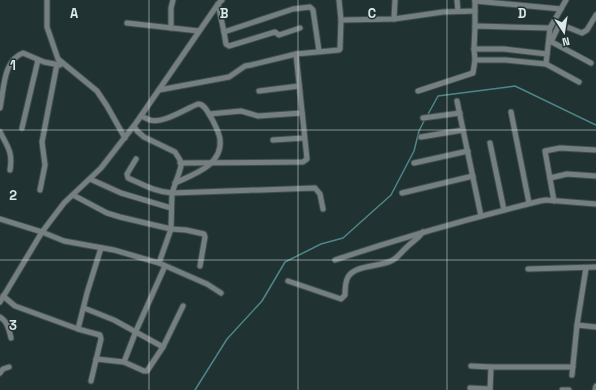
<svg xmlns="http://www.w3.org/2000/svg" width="596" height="390" viewBox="0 0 596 390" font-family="'Space Grotesk',sans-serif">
  <rect width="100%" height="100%" fill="#213233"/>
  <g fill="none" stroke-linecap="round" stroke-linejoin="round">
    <!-- stream -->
    <g stroke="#4d8789" stroke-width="1.5">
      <path d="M427,116l11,-20 77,-10 81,39"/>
      <path d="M195,390l32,-51 35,-38 23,-39 36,-18 22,-6 48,-43 23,-44 5,-20 6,-12"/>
    </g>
    <defs>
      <g id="minor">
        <path d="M47,0v27l11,32 39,32 10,15 18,32"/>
        <path d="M339,0l2,20 53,-1 49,-7 32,-1"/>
        <path d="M457,0l1,11"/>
        <path d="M475,0v26"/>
        <path d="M475,1l86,8"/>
        <path d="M218,4l6,28 69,-23 17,-2 3,3 6,41"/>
        <path d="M394,19l1,-19"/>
        <path d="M127,23l72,8"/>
        <path d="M171,28v-20l2,-8"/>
        <path d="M224,32l2,12 3,2 46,-14 4,3 21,-7"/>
        <path d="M550,41l41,22"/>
        <path d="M551,42l8,-17h3l20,8 5,-3 9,-15"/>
        <path d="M474,49l1,-23 75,2"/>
        <path d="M475,60l-1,-11h30l43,5"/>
        <path d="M546,64l33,18"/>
        <path d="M159,90l70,-13 16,-11 6,-1 45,-11 43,-4 1,-1 1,-29"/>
        <path d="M259,91l40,-5"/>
        <path d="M418,91l55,-18 2,-13h31l40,4 4,-36 16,-28"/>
        <path d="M457,101l24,115"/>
        <path d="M0,108c4,-18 3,-48 23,-55l21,9 16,3"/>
        <path d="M511,112l18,91"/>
        <path d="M209,114l32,-3 17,5 44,-3"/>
        <path d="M141,116c3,1 6,3 9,4 13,4 35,-11 48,-16 7,0 10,9 14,15 3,6 7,13 8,20 3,26 -26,35 -45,44"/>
        <path d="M423,118l37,-5"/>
        <path d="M134,126l3,5 7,6 31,15 5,8 1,6 -2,7 -7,20 -1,36 -12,34"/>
        <path d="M22,128l16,-68"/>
        <path d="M0,132c8,15 13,21 10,38"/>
        <path d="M421,137l42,-7"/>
        <path d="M273,140l31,-2"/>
        <path d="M490,143l14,67"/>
        <path d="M136,159l-9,15 1,4c14,6 27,14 44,15l143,-5 5,6 3,15"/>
        <path d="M180,163l123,-1 4,-3 -11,-105"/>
        <path d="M414,163l54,-12"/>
        <path d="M550,178l17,-4 29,2"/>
        <path d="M90,179l31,14 50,15"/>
        <path d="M40,190l5,-25 -3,-23 15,-78"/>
        <path d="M402,193l71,-17"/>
        <path d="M73,195l34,18 13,4 51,12 15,1 18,4 1,3 -5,29"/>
        <path d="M554,201l-9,-50 15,-3 36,2"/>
        <path d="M0,219l42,13 22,9 50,9 45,13 48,21 14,9"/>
        <path d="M335,260c68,-23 136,-42 205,-59l6,-1 50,4"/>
        <path d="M528,269l68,-2"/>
        <path d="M288,281l53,18 4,-4c0,-5 0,-13 3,-18 7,-12 30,-10 43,-16 7,-3 10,-9 16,-14 6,-6 10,-7 16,-15"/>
        <path d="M3,296l12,10 63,23 22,6 1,4 -10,42"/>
        <path d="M0,302l42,-70 22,-29 37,-35 35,-45 82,-119 4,-4"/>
        <path d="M84,308l30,12 49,27"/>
        <path d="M0,317c8,5 9,13 11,21"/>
        <path d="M577,325l19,2"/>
        <path d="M78,329l9,-36 14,-45"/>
        <path d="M96,359l28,3 20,9h3l16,-24 20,-41"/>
        <path d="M124,362l12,-31 29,-65"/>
        <path d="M471,366l20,1h82"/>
        <path d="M0,373l3,-4 6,-2"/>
        <path d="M572,375l5,-50 9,-57"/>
        <path d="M470,388l20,1"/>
        <path d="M490,390l1,-23"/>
        <path d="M562,390h7"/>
        <path d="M595,390l1,-4"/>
      </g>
    </defs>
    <!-- minor casing -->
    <use href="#minor" stroke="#3f4f50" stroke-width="7"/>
    <!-- minor -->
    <use href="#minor" stroke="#767f7f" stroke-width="5"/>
  </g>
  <!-- grid -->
  <path fill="none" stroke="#dde8e8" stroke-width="1" stroke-opacity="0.55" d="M149,0v390M298,0v390M447,0v390M0,130h596M0,260h596"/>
  <g font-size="13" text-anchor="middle" font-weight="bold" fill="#dde8e8" stroke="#213233" stroke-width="3" stroke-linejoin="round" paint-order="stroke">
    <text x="74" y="18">A</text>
    <text x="224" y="18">B</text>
    <text x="372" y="18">C</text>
    <text x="522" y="18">D</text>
    <text x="13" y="70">1</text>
    <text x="13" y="200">2</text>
    <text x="13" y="330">3</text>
  </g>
  <!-- north arrow -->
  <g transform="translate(564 32) rotate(168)" stroke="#213233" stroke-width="3" paint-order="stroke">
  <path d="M0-3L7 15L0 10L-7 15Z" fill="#dde8e8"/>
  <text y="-6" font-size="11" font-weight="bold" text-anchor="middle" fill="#dde8e8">N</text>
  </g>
</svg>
